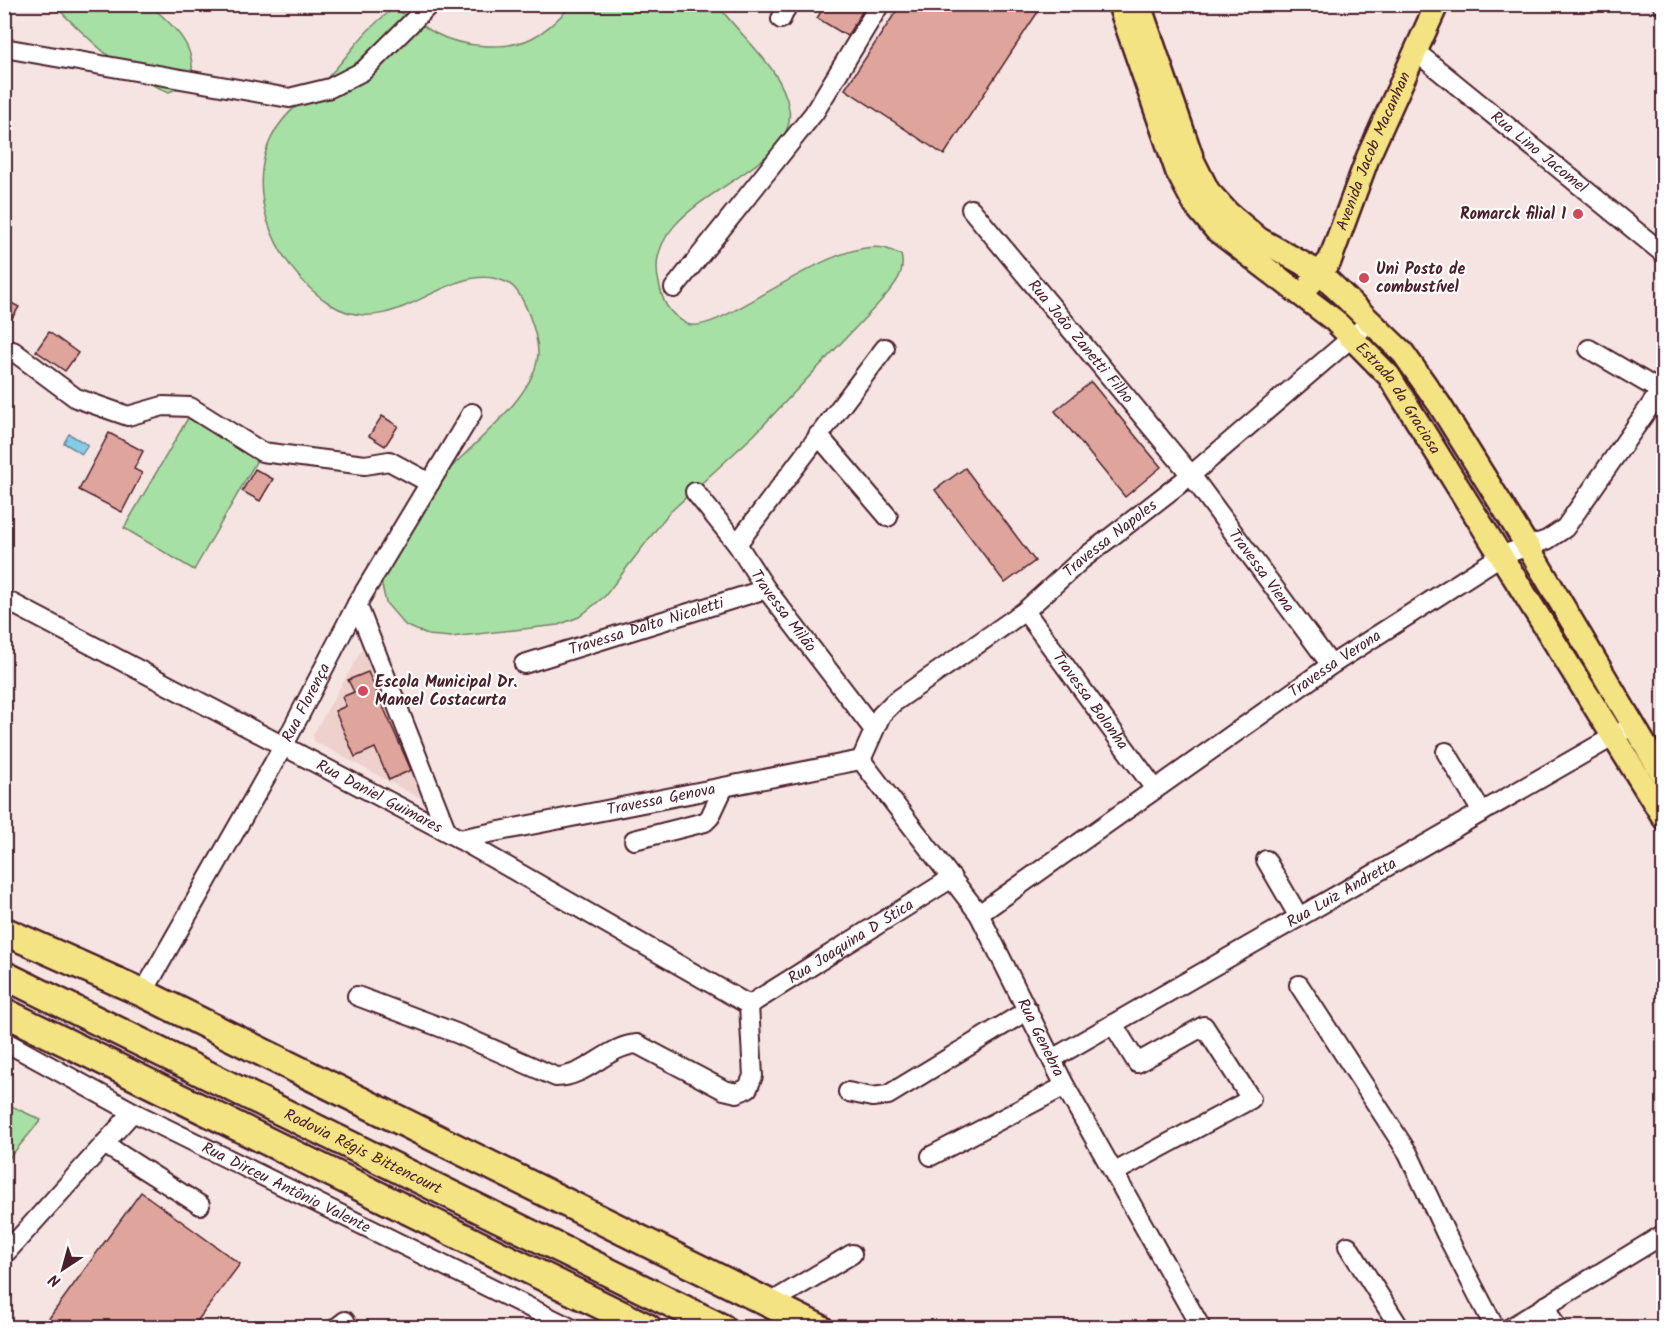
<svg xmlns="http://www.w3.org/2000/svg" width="1668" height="1332" viewBox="0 0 1668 1332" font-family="Kalam,sans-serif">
  <rect width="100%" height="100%" fill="#f5e4e1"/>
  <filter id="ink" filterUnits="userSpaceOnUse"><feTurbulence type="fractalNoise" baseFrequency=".0167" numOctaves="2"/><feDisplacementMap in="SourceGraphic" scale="12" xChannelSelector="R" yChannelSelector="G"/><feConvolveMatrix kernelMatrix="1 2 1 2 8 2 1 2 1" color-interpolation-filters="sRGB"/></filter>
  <g filter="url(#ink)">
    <!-- built -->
    <path fill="#eed1cc" d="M364,646l63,148 -5,5 -108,-58 -1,-6z"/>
    <!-- green -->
    <g fill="#a6e0a4" stroke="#788068" stroke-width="1.5">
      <path d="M54,5h96c25,22 50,44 40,79l-21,8c-46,-17 -81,-54 -115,-87z"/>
      <path d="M571,5h147c23,33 65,63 71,104 11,68 -152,88 -130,174 4,20 8,28 26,40 29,19 141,-86 199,-75 5,1 12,5 17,7 6,20 -11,35 -23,49l-124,131 -86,79 -63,82 -26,21 -21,8 -107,12 -23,-2 -23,-10 -19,-22 -5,-22c16,-29 29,-63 48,-89 29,-39 108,-92 109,-139 0,-17 -14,-62 -30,-70 -58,-29 -112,63 -178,21 -57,-37 -94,-124 -48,-183 13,-17 33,-29 47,-45 23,-24 34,-46 63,-66 18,3 29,16 45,24 24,13 70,17 95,4 16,-8 28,-20 39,-33z"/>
      <path d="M188,418l69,42 -63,110 -70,-42z"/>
      <path d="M5,1103l36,17 -36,43z"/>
    </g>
    <!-- water -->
    <path fill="#85cde6" stroke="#6d879b" stroke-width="1.5" d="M69,434l19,11 -6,9 -18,-11z"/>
    <!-- building -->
    <g fill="#dfa59c" stroke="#4a1f2b" stroke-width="1.5">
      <path d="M826,4h41l-20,32 -30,-18z"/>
      <path d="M901,4h142l-99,151 -99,-66z"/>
      <path d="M4,299l15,8 -15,24z"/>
      <path d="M49,332l29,21 -13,18 -29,-20z"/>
      <path d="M1091,382l70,85 -36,30 -70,-86z"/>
      <path d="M382,416l16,10 -13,20 -16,-10z"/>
      <path d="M109,433l34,18 -9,18 8,4 -20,39 -43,-22z"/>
      <path d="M965,468l70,93 -30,22 -70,-93z"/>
      <path d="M255,469l18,10 -13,22 -18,-10z"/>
      <path d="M368,672l43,98 -22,10 -14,-32 -20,9 -20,-46 11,-5 -4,-9 12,-5 -6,-12z"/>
      <path d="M141,1192l99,72 -48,64h-150z"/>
    </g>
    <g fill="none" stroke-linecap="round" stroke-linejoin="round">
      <defs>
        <g id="minor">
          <path d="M1662,4l2,2"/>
          <path d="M781,19l7,-15"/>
          <path d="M4,48l285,50 41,-10 33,-17 67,-67"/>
          <path id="s1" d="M1415,51l249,203"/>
          <path id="s2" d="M971,209l220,266 140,190"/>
          <path d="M674,288l140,-175 66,-109"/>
          <path d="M1589,349l75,44"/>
          <path d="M13,351l63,47 52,18 35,-10 27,1 72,45 103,13 24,-4 41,22"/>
          <path d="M818,435l70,82"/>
          <path id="s3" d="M695,492l42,52 29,45 108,141"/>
          <path d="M737,544l148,-196"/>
          <path id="s4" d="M4,599l443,233 302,173"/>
          <path d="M357,604l90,228"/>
          <path id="s5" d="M1025,611l130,178"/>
          <path id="s6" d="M524,664l242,-75"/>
          <path d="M1446,752l36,60"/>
          <path id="s7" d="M861,760l20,-45 12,-12 132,-92 55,-50 111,-86 180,-154"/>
          <path id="s8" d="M861,760l118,154 86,172 136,242"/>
          <path id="s9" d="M459,839l402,-79"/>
          <path d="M634,840l71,-18 5,-5 14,-30"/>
          <path d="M1266,860l33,57"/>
          <path id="s10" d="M979,914l352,-249 171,-110 45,-15 18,-12 99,-142"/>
          <path d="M1299,985l109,168 38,81 49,94"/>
          <path id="s11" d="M143,993l141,-248 73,-141 115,-191"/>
          <path d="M357,996l99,37 100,44c31,0 51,-31 81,-33l87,46 13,3 11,-5 5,-12 -4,-71"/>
          <path id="s12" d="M749,1005l203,-127"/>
          <path d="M1113,1024l24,39 67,-37 47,73 -136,73"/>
          <path id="s13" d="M4,1041l129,71 438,216"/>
          <path id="s14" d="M1052,1059l571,-328"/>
          <path d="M848,1092l24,5 16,-2 140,-85"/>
          <path d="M104,1144l96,61"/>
          <path d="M931,1156l134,-70"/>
          <path d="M1348,1246l52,82"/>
          <path d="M4,1255l129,-143"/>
          <path d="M770,1303l82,-49"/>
          <path d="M1545,1306l12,22"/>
          <path d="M336,1328l9,-7 4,7"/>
          <path d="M1510,1328l154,-94"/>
        </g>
        <g id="major">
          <path id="s15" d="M1119,4l58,167 18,34 21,25 118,90 55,56 275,442"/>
          <path d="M1139,4l54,157 15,30 20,22 31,26 61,34 83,80 36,51 89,143 136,230"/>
          <path id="s16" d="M1311,283l19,-23 38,-103 69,-153"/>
        </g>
        <g id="highway">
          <path d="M4,931l139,62 676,335"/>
          <path id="s17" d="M4,975l718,353"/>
          <path d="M4,1012l644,316"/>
        </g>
      </defs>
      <!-- minor casing -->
      <use href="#minor" stroke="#4a1f2b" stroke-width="22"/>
      <!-- major casing -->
      <use href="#major" stroke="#4a1f2b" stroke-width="27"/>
      <!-- highway casing -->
      <use href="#highway" stroke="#4a1f2b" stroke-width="32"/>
      <!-- minor -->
      <use href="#minor" stroke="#fff" stroke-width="18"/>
      <!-- major -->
      <use href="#major" stroke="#f4e382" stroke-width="22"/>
      <!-- highway -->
      <use href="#highway" stroke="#f4e382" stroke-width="27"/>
    </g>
  </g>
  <!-- markers -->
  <g fill="#d1495b" stroke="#fff" stroke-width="2">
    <circle cx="1578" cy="214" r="6"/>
    <circle cx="1364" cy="278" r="6"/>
    <circle cx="363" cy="691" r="6"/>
  </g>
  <g text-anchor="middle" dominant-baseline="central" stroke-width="4.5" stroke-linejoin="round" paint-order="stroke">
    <!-- street labels -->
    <g font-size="16" fill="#4a1f2b" stroke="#fff">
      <text stroke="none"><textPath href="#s16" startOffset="147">Avenida Jacob Macanhan</textPath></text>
      <text stroke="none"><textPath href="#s1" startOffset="160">Rua Lino Jacomel</textPath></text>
      <text stroke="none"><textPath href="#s2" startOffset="172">Rua João Zanetti Filho</textPath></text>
      <text stroke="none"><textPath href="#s15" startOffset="498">Estrada da Graciosa</textPath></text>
      <text stroke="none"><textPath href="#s7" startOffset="339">Travessa Napoles</textPath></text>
      <text stroke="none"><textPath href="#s2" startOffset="464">Travessa Viena</textPath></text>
      <text stroke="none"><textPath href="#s3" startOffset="148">Travessa Milão</textPath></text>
      <text stroke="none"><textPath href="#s6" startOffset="128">Travessa Dalto Nicoletti</textPath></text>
      <text stroke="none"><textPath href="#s10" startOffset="435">Travessa Verona</textPath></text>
      <text stroke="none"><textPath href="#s5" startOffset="111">Travessa Bolonha</textPath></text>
      <text stroke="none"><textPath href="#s11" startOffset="333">Rua Florença</textPath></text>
      <text stroke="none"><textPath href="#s4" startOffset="424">Rua Daniel Guimares</textPath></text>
      <text stroke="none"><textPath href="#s9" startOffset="206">Travessa Genova</textPath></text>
      <text stroke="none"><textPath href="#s14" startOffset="334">Rua Luiz Andretta</textPath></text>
      <text stroke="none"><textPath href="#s12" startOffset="120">Rua Joaquina D Stica</textPath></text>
      <text stroke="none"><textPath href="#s8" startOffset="332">Rua Genebra</textPath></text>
      <text stroke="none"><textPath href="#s17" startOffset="400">Rodovia Régis Bittencourt</textPath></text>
      <text stroke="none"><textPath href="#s13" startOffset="318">Rua Dirceu Antônio Valente</textPath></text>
    </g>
    <!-- poi labels -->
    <g font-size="16" font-weight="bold" fill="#4a1f2b" stroke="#fff" text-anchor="start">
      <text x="1566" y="214" text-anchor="end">Romarck filial 1</text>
      <text x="1376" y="269">Uni Posto de<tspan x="1376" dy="18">combustível</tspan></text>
      <text x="375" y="682">Escola Municipal Dr.<tspan x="375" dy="18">Manoel Costacurta</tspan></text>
    </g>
  </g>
  <!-- margin -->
  <rect width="1668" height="1332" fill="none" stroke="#fff" stroke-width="24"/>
  <rect x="12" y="12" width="1644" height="1308" fill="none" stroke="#4a1f2b" stroke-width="2" filter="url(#ink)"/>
  <!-- north arrow -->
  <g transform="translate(63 1269) rotate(216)" stroke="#ffffff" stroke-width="4.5" paint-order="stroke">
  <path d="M0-4.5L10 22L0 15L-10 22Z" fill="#4a1f2b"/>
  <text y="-9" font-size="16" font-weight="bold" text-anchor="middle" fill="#4a1f2b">N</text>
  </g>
</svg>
